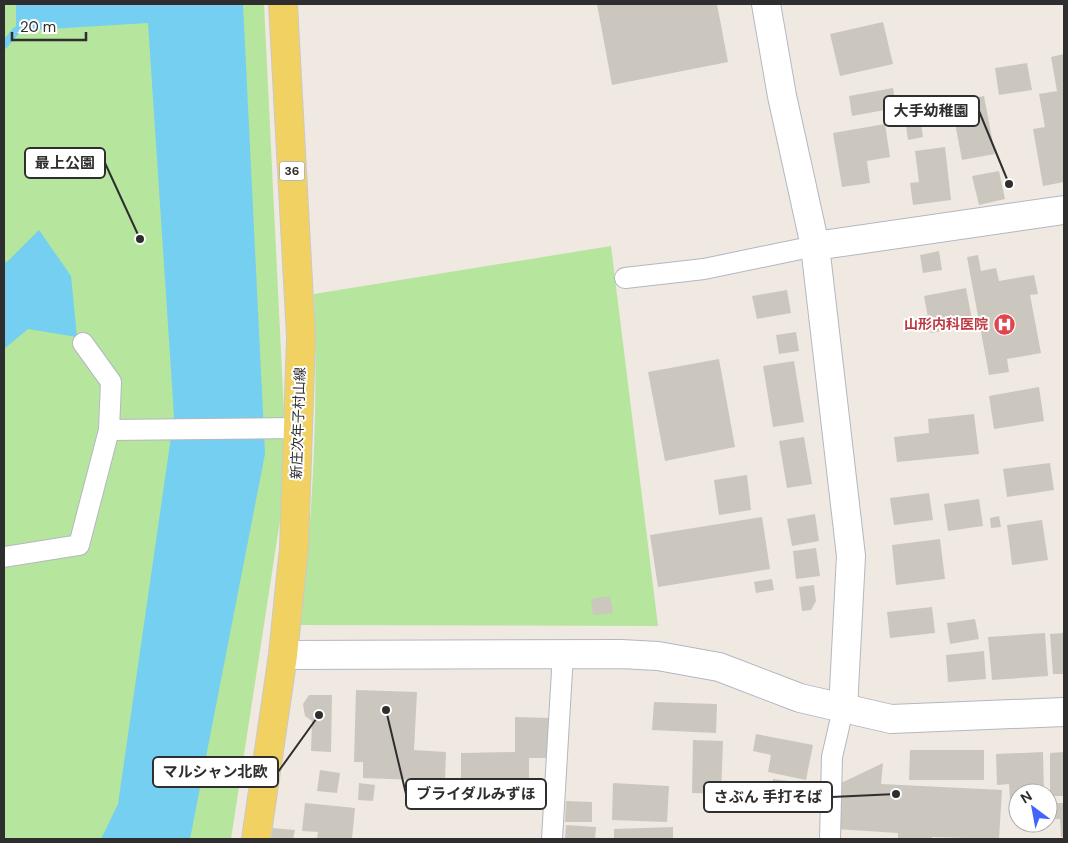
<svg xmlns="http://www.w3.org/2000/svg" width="1068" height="843" viewBox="0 0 1068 843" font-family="'DM Sans','Noto Sans JP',sans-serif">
  <rect width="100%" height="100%" fill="#efe9e1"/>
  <!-- green -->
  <g fill="#b6e59e">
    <path d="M4,4h260l23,471 -56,364h-227z"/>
    <path d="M611,246l47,380 -359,-1c15,-110 19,-221 15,-331z"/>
  </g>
  <!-- water -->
  <g fill="#75cff0">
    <path d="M16,4h227l22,450 -75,385h-89l17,-35 56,-388 -26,-393 -132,8z"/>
    <path d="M39,230l32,46 6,61 -49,-8 -24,20v-88l3,1z"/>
  </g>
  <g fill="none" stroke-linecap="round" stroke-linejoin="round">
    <!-- stream -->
    <path stroke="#75cff0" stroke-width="8" d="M4,45l12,-14"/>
  </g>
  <!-- building -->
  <g fill="#cbc7bf">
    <path d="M597,4h120l11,58 -116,23z"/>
    <path d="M883,22l10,42 -53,12 -10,-42z"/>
    <path d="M1064,54v128l-21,4 -10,-57 12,-2 -6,-33 18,-3 -6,-34z"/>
    <path d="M1027,63l5,27 -33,5 -4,-27z"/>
    <path d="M893,88l3,20 -44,8 -3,-20z"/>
    <path d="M984,96l11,58 -33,6 -11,-58z"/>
    <path d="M920,116l3,21 -15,3 -3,-21z"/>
    <path d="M885,124l5,33 -23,4 3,22 -28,4 -9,-54z"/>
    <path d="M945,147l6,53 -38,5 -3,-22 9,-1 -4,-31z"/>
    <path d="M999,171l6,28 -26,6 -7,-29z"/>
    <path d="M939,251l3,19 -19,3 -3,-18z"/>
    <path d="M978,255l3,16 15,-3 3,13 35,-6 4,19 -8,1 11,58 -34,6 2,13 -20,3 -22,-118z"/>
    <path d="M966,288l7,37 -42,8 -7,-37z"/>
    <path d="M787,290l4,23 -34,6 -5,-23z"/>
    <path d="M796,332l3,19 -20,3 -3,-19z"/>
    <path d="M719,359l16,88 -70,14 -17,-89z"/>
    <path d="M794,361l10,61 -31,5 -10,-61z"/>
    <path d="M1039,387l5,34 -50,8 -5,-33z"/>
    <path d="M974,414l5,40 -82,8 -3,-25 35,-4 -1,-14z"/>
    <path d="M804,437l8,47 -25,4 -8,-47z"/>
    <path d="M1050,463l4,27 -47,7 -4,-28z"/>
    <path d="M747,475l4,35 -32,5 -5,-35z"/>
    <path d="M929,493l4,27 -39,5 -4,-27z"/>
    <path d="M979,499l4,27 -35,5 -4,-27z"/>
    <path d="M815,514l4,27 -27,5 -5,-27z"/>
    <path d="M999,516l2,11 -10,1 -1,-10z"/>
    <path d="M762,517l8,52 -112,18 -8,-52z"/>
    <path d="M1042,520l6,40 -36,5 -5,-40z"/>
    <path d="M940,539l5,40 -49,6 -4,-40z"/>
    <path d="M816,548l4,28 -24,3 -3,-28z"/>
    <path d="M772,579l2,11 -18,3 -2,-11z"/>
    <path d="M814,585l2,16 -5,9 -9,1 -3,-24z"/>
    <path d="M610,596l3,17 -20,2 -2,-16z"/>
    <path d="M932,607l3,26 -45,5 -3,-26z"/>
    <path d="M975,619l4,20 -29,5 -3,-21z"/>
    <path d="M1045,633l3,43 -56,4 -4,-43z"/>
    <path d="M1064,633v41h-11l-3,-40z"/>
    <path d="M984,651l2,28 -38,3 -2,-27z"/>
    <path d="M356,690l61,2 -3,58 32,2 -1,29 -82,-3v-16h-9z"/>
    <path d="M309,695h23l-1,57 -20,-1 1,-30 -7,-5 -2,-12z"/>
    <path d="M654,702l63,2 -1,29 -64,-3z"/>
    <path d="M515,717l36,1v40h-22v28h-68v-33l54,-1z"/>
    <path d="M756,734l57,11 -7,35 -38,-8 3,-17 -18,-4z"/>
    <path d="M693,740l30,1 -2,53 -29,-1z"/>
    <path d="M910,750h74v30h-75z"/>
    <path d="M1043,752l1,41h-26v5l-8,1 -1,-15 -12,1 -1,-31z"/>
    <path d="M1064,752v44h-14v-43z"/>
    <path d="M883,763l-2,21 121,6 -3,49 -67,-2v2h-34v-6l-63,-4 2,-44z"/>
    <path d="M320,770l20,3 -3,20 -20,-2z"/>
    <path d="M773,779l42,5 -3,24 -42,-5z"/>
    <path d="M359,783l16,2 -2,16 -15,-1z"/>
    <path d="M613,783l56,3 -2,36 -55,-2z"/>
    <path d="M566,801l26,1v20h-27z"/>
    <path d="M305,803l50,5 -3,31h-35l1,-7 -16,-1z"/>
    <path d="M1048,803h16v34h-3l-1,-18h-12z"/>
    <path d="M566,825l30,2 -1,12h-30z"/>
    <path d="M673,827v12h-59v-10z"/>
    <path d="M272,828l23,2 -2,9h-22z"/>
  </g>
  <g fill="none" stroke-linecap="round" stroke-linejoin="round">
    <defs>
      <g id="street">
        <path d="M625,278l79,-9 111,-23"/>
        <path d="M109,430l189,-2"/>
        <path d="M4,557l75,-12 30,-115 2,-48 -28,-39"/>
        <path d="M552,839l11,-185"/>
        <path d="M830,839l2,-82 11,-48"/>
      </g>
      <g id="secondary">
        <path d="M766,4l16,92 33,150 36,310 -8,153"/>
        <path d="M815,246l249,-36"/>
        <path d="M283,655l338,-1 37,2 61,11 81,31 91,21 173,-7"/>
      </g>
      <path id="primary" d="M256,839l27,-184 6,-60 5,-47 7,-211 -18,-333"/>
    </defs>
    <!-- street casing -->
    <use href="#street" stroke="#b4b7c1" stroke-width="22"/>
    <!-- secondary casing -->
    <use href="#secondary" stroke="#b4b7c1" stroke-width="30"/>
    <!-- primary casing -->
    <use href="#primary" stroke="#c9c9c9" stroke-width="30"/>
    <!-- street -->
    <use href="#street" stroke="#fff" stroke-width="20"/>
    <!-- secondary -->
    <use href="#secondary" stroke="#fff" stroke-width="28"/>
    <!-- primary -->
    <use href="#primary" stroke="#f2d163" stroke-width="28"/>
  </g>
  <!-- icons -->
  <defs>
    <symbol id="hospital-disc" viewBox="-11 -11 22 22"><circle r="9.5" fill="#e0444e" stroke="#fff"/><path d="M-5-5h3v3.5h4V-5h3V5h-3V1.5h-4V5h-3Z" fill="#fff"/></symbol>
  </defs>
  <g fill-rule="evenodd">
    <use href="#hospital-disc" x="992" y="312" width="25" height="25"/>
  </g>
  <g text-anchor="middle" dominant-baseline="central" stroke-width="4" stroke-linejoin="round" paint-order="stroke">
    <!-- shield labels -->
    <rect fill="#fff" stroke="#6d6d6d" stroke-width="1" x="279.5" y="161.5" width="25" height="19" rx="4"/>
    <g font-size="12" font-weight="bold" fill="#2e2e2e">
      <text x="292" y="171">36</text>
    </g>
    <!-- health labels -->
    <g font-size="14" font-weight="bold" fill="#be3a42" stroke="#fff" text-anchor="end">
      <text x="988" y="324">山形内科医院</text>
    </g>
    <!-- street labels -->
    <g font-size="14" fill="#2e2e2e" stroke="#fff">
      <text transform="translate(298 423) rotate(-88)">新庄次年子村山線</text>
    </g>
  </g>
  <!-- callouts -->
  <path fill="none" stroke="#2e2e2e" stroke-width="2" d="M1009 184L979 111M140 239L105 163M319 715L278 772M386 710L406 794M896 794L832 797"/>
  <g fill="#2e2e2e" stroke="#fff" stroke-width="2">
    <circle cx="1009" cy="184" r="5"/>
    <circle cx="140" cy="239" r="5"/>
    <circle cx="319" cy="715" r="5"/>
    <circle cx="386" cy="710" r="5"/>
    <circle cx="896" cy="794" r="5"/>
  </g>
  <g fill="#fff" stroke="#2e2e2e" stroke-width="2">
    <rect x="884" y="96" width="95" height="30" rx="5"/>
    <rect x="25" y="148" width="80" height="30" rx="5"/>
    <rect x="153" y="757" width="125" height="30" rx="5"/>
    <rect x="406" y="779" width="140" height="30" rx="5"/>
    <rect x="704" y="782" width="128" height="30" rx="5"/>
  </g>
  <g font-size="15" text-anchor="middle" font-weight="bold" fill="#2e2e2e">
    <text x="931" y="116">大手幼稚園</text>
    <text x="65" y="168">最上公園</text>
    <text x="215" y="777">マルシャン北欧</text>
    <text x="476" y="799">ブライダルみずほ</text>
    <text x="768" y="802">さぶん 手打そば</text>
  </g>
  <!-- border -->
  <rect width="1068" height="843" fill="none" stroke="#2e2e2e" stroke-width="10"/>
  <!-- north arrow -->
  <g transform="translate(1033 808) rotate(328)"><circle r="24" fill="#ffffff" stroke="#ababab"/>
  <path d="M0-4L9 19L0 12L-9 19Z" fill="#4264fb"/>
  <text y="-8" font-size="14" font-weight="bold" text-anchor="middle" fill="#2e2e2e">N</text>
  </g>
  <!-- scale -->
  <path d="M12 32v8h74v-8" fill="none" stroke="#2e2e2e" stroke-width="2.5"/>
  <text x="20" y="32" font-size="15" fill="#2e2e2e" stroke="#ffffff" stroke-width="4" paint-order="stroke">20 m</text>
</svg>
